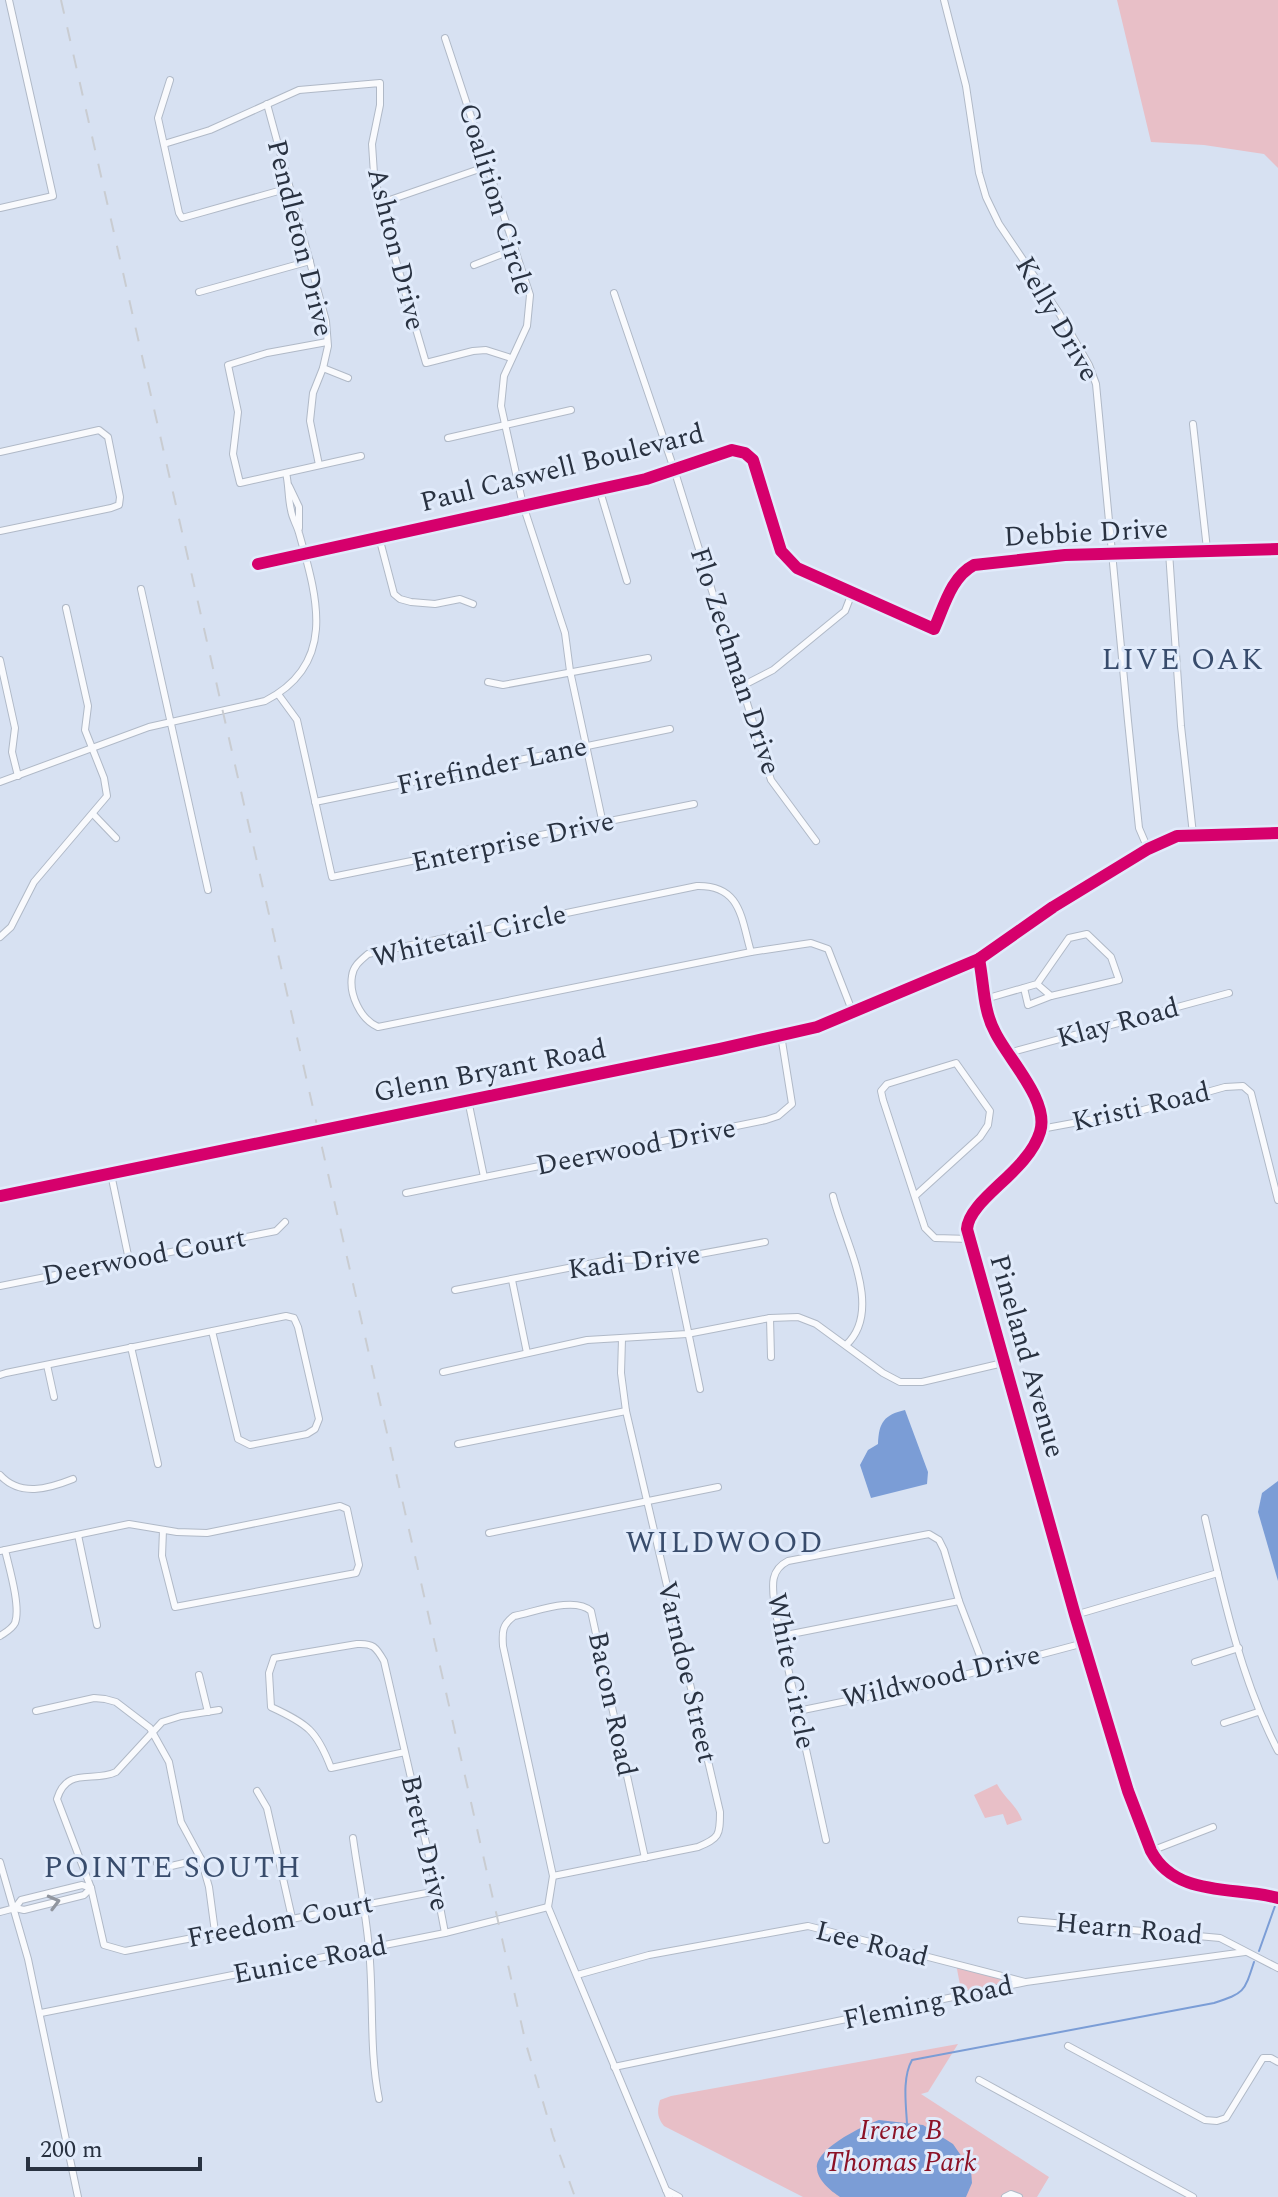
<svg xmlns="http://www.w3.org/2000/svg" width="1278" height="2197" viewBox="0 0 1278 2197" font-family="Spectral,serif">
  <rect width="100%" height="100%" fill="#d7e1f2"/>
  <!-- green -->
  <g fill="#e8bfc7">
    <path d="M1117,0h161v168l-14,-14 -60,-9 -53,-3z"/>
    <path d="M997,1784c8,15 19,20 25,36l-15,5 -4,-11 -18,4 -11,-23z"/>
    <path d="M956,1964l61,16v4l-55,11z"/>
    <path d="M958,2044l-30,48 -7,2 128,83 -12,20h-234l-139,-71c-7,-9 -7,-15 -4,-26l11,-4z"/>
  </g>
  <!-- water -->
  <g fill="#7b9dd6">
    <path d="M905,1410l23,62 -1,12 -56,14 -11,-33 8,-15 10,-6c1,-22 6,-29 27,-34z"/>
    <path d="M1278,1481v100l-20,-69 4,-19z"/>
    <path d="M879,2120l44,5 30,19 18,26 1,13 -6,14h-126c-9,-6 -23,-17 -23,-29 -2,-19 47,-43 62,-48z"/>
  </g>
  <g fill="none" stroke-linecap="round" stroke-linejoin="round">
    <!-- stream -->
    <g stroke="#7b9dd6" stroke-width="2">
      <path d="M1259,1951l16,-45"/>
      <path d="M907,2124c-1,-20 -5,-46 5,-64l302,-57c30,-10 30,-10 40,-41"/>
    </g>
    <defs>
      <g id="minor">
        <path d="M944,0l22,86 13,87 7,24 13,27 60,89 30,52 7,19 32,337 11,107 9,21"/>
        <path d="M445,38l85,257 -3,31 -23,50 -3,30 22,99 42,128 5,38 33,153"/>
        <path d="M170,80l-12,38 21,95 3,5 107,-30"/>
        <path d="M267,104l59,217 2,25 -5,22 -10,25 -3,28 9,44"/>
        <path d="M164,144l46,-14 89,-40 81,-7v22l-8,39 2,30 12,53 40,136 47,-12 13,-1 25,8"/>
        <path d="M381,203l107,-37"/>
        <path d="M0,208l53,-12 -44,-196"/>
        <path d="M474,265l41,-16"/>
        <path d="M199,292l111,-31"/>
        <path d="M614,293l60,176 97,311 45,61"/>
        <path d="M327,342l-60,11 -39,12 10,47 -5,42 7,29 121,-27"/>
        <path d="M323,368l25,10"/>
        <path d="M1193,424l14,125"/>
        <path d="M448,438l123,-28"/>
        <path d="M0,452l99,-22 9,7 12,60 -1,8 -8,3 -111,23"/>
        <path d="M289,486l10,21v21"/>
        <path d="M599,488l28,93"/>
        <path d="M379,537l15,57 6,5 11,3 24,2 25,-5 13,5"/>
        <path d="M1169,552l12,174 12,108"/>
        <path d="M258,564l388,-85 86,-29 13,3 8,7 28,91 16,17 137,61c10,-22 17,-52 40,-64l91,-10 213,-6"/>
        <path d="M141,589l67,301"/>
        <path d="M0,660l15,68 -3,24 6,24"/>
        <path d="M488,682l15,3 145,-27"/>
        <path d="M742,686l31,-16 72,-59 7,-18"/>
        <path d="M278,694l19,26 35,157 362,-73"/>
        <path d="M0,782l149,-55 116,-26c73,-37 52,-104 34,-168 -2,-8 -7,-15 -8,-23 -3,-12 -2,-25 -5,-37"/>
        <path d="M315,802l355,-73"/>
        <path d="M94,815l22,23"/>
        <path d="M697,886c44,-1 44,32 54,66l-373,75c-18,-8 -29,-33 -26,-51 1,-10 9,-16 16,-22z"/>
        <path d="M0,937l11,-10 23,-45 73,-86 -3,-18 -19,-48 3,-24 -22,-98"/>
        <path d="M751,952l60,-9 17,6 25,64"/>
        <path d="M979,959c5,25 4,51 16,73 13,27 55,69 45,100 -12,40 -71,67 -73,97l108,386 53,176 23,60c25,47 84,35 127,47"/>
        <path d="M1024,988l4,17 23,-9"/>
        <path d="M985,999l52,-15 14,12 68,-16 -8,-23 -24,-23 -18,4 -32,46"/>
        <path d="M1008,1053l221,-60"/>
        <path d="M468,1100l16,77"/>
        <path d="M1041,1129l102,-19 82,-23 18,-1 8,7 27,107"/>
        <path d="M111,1174l18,86"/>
        <path d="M406,1193l360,-73 12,-4 14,-12 -11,-69"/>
        <path d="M0,1196l720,-147 97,-22 162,-68 74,-52 95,-58 29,-13 101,-3"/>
        <path d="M833,1196c10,43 52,113 13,149"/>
        <path d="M915,1196l65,-59 8,-12 2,-14 -34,-48 -69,21 -6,7 2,9 42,128 10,10 35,1"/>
        <path d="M673,1259l27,130"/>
        <path d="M512,1280l15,73"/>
        <path d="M0,1286l276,-55 9,-9"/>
        <path d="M455,1290l154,-30 64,-1 92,-17"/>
        <path d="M770,1318l1,39"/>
        <path d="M131,1347l27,117"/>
        <path d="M47,1365l7,32"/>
        <path d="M443,1372l144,-32 100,-6 83,-16 28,-1 18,7 67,49 17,9h22l81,-19"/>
        <path d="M0,1375l6,-2 280,-57 8,2 4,9 21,92 -4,10 -8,5 -57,11 -12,-6 -26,-108"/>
        <path d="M458,1444l168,-33"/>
        <path d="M0,1475c20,22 48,14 73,4"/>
        <path d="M1205,1518c18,79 36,161 73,233"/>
        <path d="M489,1533l229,-46"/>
        <path d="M78,1535l19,90"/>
        <path d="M0,1551l129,-27 48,8 30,1 133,-27 7,3 12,56 -3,8 -181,34 -13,-51 1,-26"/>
        <path d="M1075,1615l143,-42"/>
        <path d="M0,1636c6,-4 12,-7 15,-13 6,-16 -6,-56 -10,-73"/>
        <path d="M781,1636l178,-35"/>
        <path d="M1195,1662l44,-14"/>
        <path d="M199,1675l9,37"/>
        <path d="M219,1710l-38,6 -19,6 -46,50c-23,11 -49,-6 -59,27l34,89 13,57 21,6 312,-60"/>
        <path d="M36,1711l58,-13 11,1 11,3 34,26 19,34 12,60 20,37 8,28 6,45"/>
        <path d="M798,1711l132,-27 154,-41"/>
        <path d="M1224,1723l34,-11"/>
        <path d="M405,1752l-74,16c-14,-37 -23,-44 -60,-61l-2,-34 5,-15 83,-14c16,-1 19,3 27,17l53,230 8,42"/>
        <path d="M257,1791l10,17 25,110"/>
        <path d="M353,1838c5,37 13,74 16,111 5,51 0,101 10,150"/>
        <path d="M826,1840l-51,-231c-2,-20 -7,-38 13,-48l141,-27 10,6 5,10 15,51 26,68"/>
        <path d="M1151,1851l62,-24"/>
        <path d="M0,1862l28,97 50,238"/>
        <path d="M157,1863l10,4 34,-8"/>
        <path d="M553,1876l145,-29c21,-9 22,-11 22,-35l-94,-401 -5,-38 1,-34"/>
        <path d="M548,1907l5,-31 -50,-230c-1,-14 -1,-21 11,-30 21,-4 60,-20 77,-5l54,247"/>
        <path d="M548,1907l121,290"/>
        <path d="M15,1908l6,-8 61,-15 9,3"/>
        <path d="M0,1912l15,-4 9,2 60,-15 7,-7"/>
        <path d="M1021,1920l199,18 58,30"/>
        <path d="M577,1975l72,-20 159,-29 217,56"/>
        <path d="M41,2013l404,-80 103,-26"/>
        <path d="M1068,2046l137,74 12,1 9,-3 37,-60h8l7,4"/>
        <path d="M614,2067l412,-85 219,-30"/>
        <path d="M979,2080l214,117"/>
        <path d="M666,2190l13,7"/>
        <path d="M1005,2197l6,-3 8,3"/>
      </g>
    </defs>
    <!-- minor casing -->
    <use href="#minor" stroke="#b0b9c7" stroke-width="8"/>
    <!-- minor -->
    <use href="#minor" stroke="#f9fafd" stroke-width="6"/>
    <!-- rail -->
    <path stroke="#c9ccd1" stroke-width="2" stroke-dasharray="14 14" stroke-linecap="butt" d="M61,0l465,2044 27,92 22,61"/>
    <defs>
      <g id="cycleway">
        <path d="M258,564l388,-85 86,-29 13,3 8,7 28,91 16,17 137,61c10,-22 17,-52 40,-64l91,-10 213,-6"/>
        <path d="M979,959c5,25 4,51 16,73 13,27 55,69 45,100 -12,40 -71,67 -73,97l108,386 53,176 23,60c25,47 84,35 127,47"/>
        <path d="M0,1196l720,-147 97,-22 162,-68 74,-52 95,-58 29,-13 101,-3"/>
      </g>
    </defs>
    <!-- cycleway casing -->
    <use href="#cycleway" stroke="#e1ebfb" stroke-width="17"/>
    <!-- cycleway -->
    <use href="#cycleway" stroke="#d6006c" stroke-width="12"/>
  </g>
  <!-- one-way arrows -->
  <defs><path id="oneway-chevron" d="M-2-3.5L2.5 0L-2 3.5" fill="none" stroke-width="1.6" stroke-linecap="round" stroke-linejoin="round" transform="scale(2)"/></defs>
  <use stroke="#91969f" href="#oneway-chevron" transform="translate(54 1902) rotate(-15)"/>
  <g text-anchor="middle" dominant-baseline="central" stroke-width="6" stroke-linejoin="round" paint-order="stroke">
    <!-- street labels -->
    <g font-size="28" fill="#293241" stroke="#e1ebfb">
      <text transform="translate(496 199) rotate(73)">Coalition Circle</text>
      <text transform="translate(300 238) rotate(76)">Pendleton Drive</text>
      <text transform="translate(396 249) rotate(76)">Ashton Drive</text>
      <text transform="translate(1057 319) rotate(60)">Kelly Drive</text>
      <text transform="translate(562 468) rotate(-14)">Paul Caswell Boulevard</text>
      <text transform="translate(1086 533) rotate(-3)">Debbie Drive</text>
      <text transform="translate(735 661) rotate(72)">Flo Zechman Drive</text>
      <text transform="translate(492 766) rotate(-12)">Firefinder Lane</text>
      <text transform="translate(513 842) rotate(-12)">Enterprise Drive</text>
      <text transform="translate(469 936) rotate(-13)">Whitetail Circle</text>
      <text transform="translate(1118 1023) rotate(-15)">Klay Road</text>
      <text transform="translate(490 1071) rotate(-11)">Glenn Bryant Road</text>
      <text transform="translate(1141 1107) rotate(-13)">Kristi Road</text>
      <text transform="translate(636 1147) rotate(-11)">Deerwood Drive</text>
      <text transform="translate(144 1257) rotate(-11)">Deerwood Court</text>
      <text transform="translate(634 1262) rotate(-7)">Kadi Drive</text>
      <text transform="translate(1027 1356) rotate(74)">Pineland Avenue</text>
      <text transform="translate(791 1671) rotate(79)">White Circle</text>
      <text transform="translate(687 1672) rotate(77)">Varndoe Street</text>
      <text transform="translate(941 1677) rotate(-13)">Wildwood Drive</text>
      <text transform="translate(612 1704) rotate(78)">Bacon Road</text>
      <text transform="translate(425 1843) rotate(77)">Brett Drive</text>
      <text transform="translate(280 1921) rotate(-11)">Freedom Court</text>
      <text transform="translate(1129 1929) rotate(5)">Hearn Road</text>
      <text transform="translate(872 1944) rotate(14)">Lee Road</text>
      <text transform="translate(310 1960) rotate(-11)">Eunice Road</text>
      <text transform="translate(928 2003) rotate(-12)">Fleming Road</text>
    </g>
    <!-- park labels -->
    <g font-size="28" font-style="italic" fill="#8c1226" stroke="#e1ebfb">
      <text x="901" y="2130">Irene B<tspan x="901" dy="32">Thomas Park</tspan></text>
    </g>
    <!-- neighbourhood labels -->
    <g font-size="30" letter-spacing="2" fill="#384c6c" stroke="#e1ebfb">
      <text x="1183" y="660">LIVE OAK</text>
      <text x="725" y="1543">WILDWOOD</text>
      <text x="173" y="1868">POINTE SOUTH</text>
    </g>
  </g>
  <!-- scale -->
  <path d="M28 2157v12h172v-12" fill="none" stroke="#293241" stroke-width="4"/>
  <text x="40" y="2157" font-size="24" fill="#293241" stroke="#e1ebfb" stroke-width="6" paint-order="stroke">200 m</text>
</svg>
